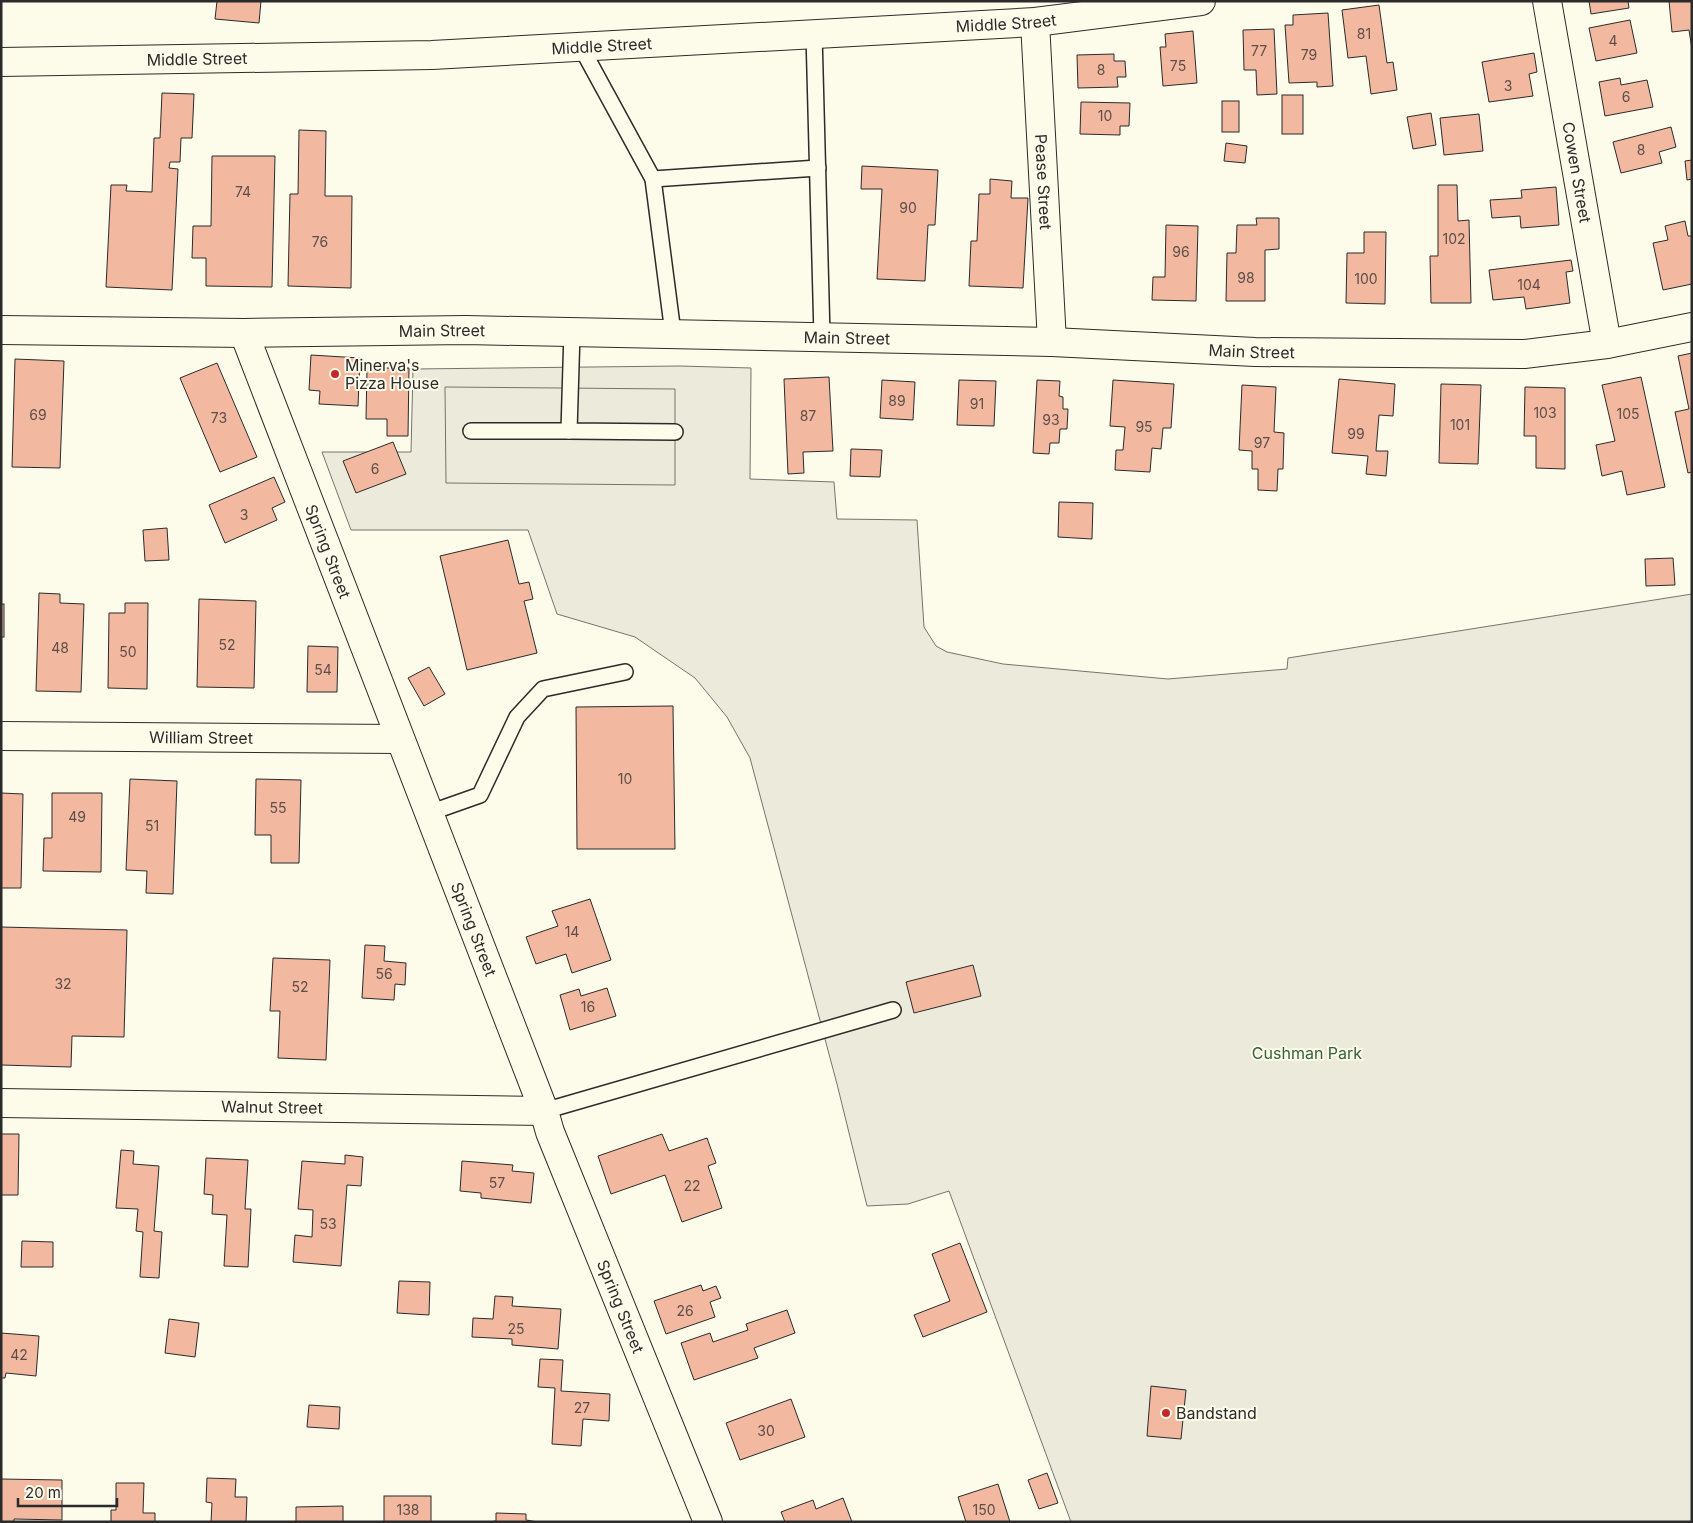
<svg xmlns="http://www.w3.org/2000/svg" width="1693" height="1523" viewBox="0 0 1693 1523" font-family="Inter,sans-serif">
  <rect width="100%" height="100%" fill="#fdfbea"/>
  <!-- green -->
  <path fill="#ecebdb" stroke="#74746e" d="M680,366l71,2 -1,111 84,3 3,37 80,1 7,107 12,19 11,6 56,12 165,15 119,-10 1,-11 404,-64v928h-621l-122,-331 -41,13 -41,2 -30,-122 -87,-326 -23,-41 -32,-39 -60,-41 -78,-23 -29,-84h-177l-29,-78h89l2,-83z"/>
  <!-- parking -->
  <path fill="#eceadb" stroke="#74746e" d="M445,387l230,2v96l-229,-2z"/>
  <!-- building -->
  <g fill="#f2b8a0" stroke="#2b2b2b">
    <path d="M217,1h44l-2,22 -44,-4z"/>
    <path d="M1589,1h39l1,7 -38,6z"/>
    <path d="M1669,1h23v48l-3,-19 -17,2z"/>
    <path d="M1379,5l8,58 6,-1 4,28 -26,4 -5,-38 -18,2 -6,-48z"/>
    <path d="M1328,13l5,73 -16,1v-5l-28,1 -4,-58h8v-10z"/>
    <path d="M1630,20l7,33 -41,8 -7,-33z"/>
    <path d="M1274,29l3,65 -20,1 -1,-25h-12l-1,-40z"/>
    <path d="M1193,31l4,52 -34,3 -3,-39h6l-1,-13z"/>
    <path d="M1534,53l3,19 -8,2 4,22 -44,6 -7,-40z"/>
    <path d="M1114,54v7h11l1,16h-9l1,10 -40,1 -1,-33z"/>
    <path d="M1620,78l1,7 26,-5 6,27 -48,9 -6,-34z"/>
    <path d="M162,93l32,1 -2,44h-11l-1,24h-10l-1,6 9,1 -6,121 -66,-3 5,-102h16l-1,6 26,1 2,-54h6z"/>
    <rect x="1282" y="95" width="21" height="39"/>
    <rect x="1222" y="101" width="17" height="31"/>
    <path d="M1081,102l49,1 -1,23h-9v9l-40,-1z"/>
    <path d="M1431,113l5,32 -23,4 -6,-32z"/>
    <path d="M1479,114l4,37 -39,4 -4,-37z"/>
    <path d="M1671,127l5,20 -17,5 3,11 -41,10 -8,-31z"/>
    <path d="M299,130l27,1 -1,65h27l-1,92 -63,-2 2,-92h8z"/>
    <path d="M1226,143l21,3 -2,17 -21,-2z"/>
    <path d="M212,156h63l-3,131 -66,-1v-28h-14l1,-32h18z"/>
    <path d="M1692,160v19l-5,1 -2,-19z"/>
    <path d="M862,166l76,4 -3,55h-7l-3,56 -48,-2 5,-90h-21z"/>
    <path d="M990,179l22,2 -1,17h17l-5,90 -54,-2 2,-45h6l2,-47h11z"/>
    <path d="M1438,185h19l1,36 11,-1 2,83h-40l-1,-47h8z"/>
    <path d="M1556,187l3,38 -38,3 -1,-12 -28,2 -2,-18 32,-2 -1,-8z"/>
    <path d="M1256,218h23v31l-14,1v51h-39l1,-48h9l1,-28h20z"/>
    <path d="M1685,221l3,15h4v48l-29,6 -10,-47 15,-3 -3,-14z"/>
    <path d="M1166,225l32,1 -2,75 -44,-1 1,-23h12z"/>
    <path d="M1364,232h22l-1,72 -39,-1 1,-50h17z"/>
    <path d="M1571,260l2,11 -7,1 4,31 -44,6 -2,-12 -31,3 -4,-30z"/>
    <path d="M1692,353v119l-4,1 -13,-61 14,-3 -11,-53z"/>
    <path d="M311,355l49,3 -2,48 -39,-2 1,-13 -11,-1z"/>
    <path d="M15,359l49,2 -4,107 -48,-1z"/>
    <path d="M217,363l40,94 -37,15 -40,-94z"/>
    <path d="M367,368h42l-1,68h-21v-17h-21z"/>
    <path d="M829,377l4,74 -30,1 1,21 -16,1 -4,-95z"/>
    <path d="M1641,377l24,110 -38,8 -5,-24 -20,5 -6,-31 19,-4 -13,-56z"/>
    <path d="M1339,379l56,5 -2,32 -14,-1 -3,36h12l-2,25 -20,-2 2,-18 -36,-3z"/>
    <path d="M882,380l33,2 -2,38 -33,-2z"/>
    <path d="M959,380l37,1 -2,45 -37,-1z"/>
    <path d="M1037,380l23,1 -1,15 4,1v12h5l-1,20h-7l-1,14h-9l-1,11 -16,-1z"/>
    <path d="M1113,380l61,4 -3,44h-8l-2,21 -9,-1 -2,24 -35,-2 1,-20h7l2,-23 -15,-1z"/>
    <path d="M1441,384l40,1 -3,79 -39,-1z"/>
    <path d="M1242,385l34,2 -2,45 10,1 -1,36h-5l-1,22 -19,-1v-21h-6v-18l-13,-1z"/>
    <path d="M1525,387l40,1v81l-29,-1v-32h-12z"/>
    <path d="M393,442l13,32 -50,19 -13,-32z"/>
    <path d="M851,449l31,1 -2,27 -30,-1z"/>
    <path d="M274,477l11,25 -13,6 5,12 -52,23 -16,-38z"/>
    <path d="M1059,502l34,1 -1,36 -34,-2z"/>
    <path d="M167,528l2,32 -24,1 -2,-31z"/>
    <path d="M508,540l11,44 10,-2 4,17 -9,2 13,52 -70,17 -27,-114z"/>
    <path d="M1673,558l2,27 -29,1 -1,-27z"/>
    <path d="M39,593l21,1v9l24,1 -3,88 -45,-1z"/>
    <path d="M199,599l57,2 -2,87 -57,-1z"/>
    <path d="M125,603h23l-1,86 -39,-1 1,-75h16z"/>
    <rect x="1" y="604" width="3" height="33"/>
    <path d="M308,646l30,1 -1,45h-30z"/>
    <path d="M429,667l16,27 -21,12 -16,-28z"/>
    <path d="M673,706l2,143h-98l-1,-142z"/>
    <path d="M130,779l47,2 -4,113 -27,-1 1,-22 -21,-1z"/>
    <path d="M256,779l45,1 -2,83h-28v-28h-16z"/>
    <path d="M1,793l22,1 -2,94h-20z"/>
    <path d="M52,793h50l-1,79 -58,-1 1,-33h8z"/>
    <path d="M590,899l21,61 -39,13 -6,-19 -30,10 -10,-27 32,-11 -6,-15z"/>
    <path d="M1,927l126,3 -3,107 -52,-1 -1,31 -70,-2z"/>
    <path d="M365,945l20,1 -1,15 22,2 -1,22 -10,-1 -1,16 -32,-2z"/>
    <path d="M273,958l57,2 -4,100 -48,-2 2,-47h-10z"/>
    <path d="M973,965l8,31 -67,17 -8,-31z"/>
    <path d="M607,988l9,28 -46,14 -10,-35 19,-6 2,7z"/>
    <path d="M1,1134h18l-1,61h-17z"/>
    <path d="M662,1134l7,17 38,-13 9,25 -8,3 14,42 -40,14 -17,-47 -54,19 -13,-38z"/>
    <path d="M121,1150l13,1 -1,13 26,2 -5,65 8,1 -3,46 -19,-1 3,-45 -7,-1 2,-22 -22,-1z"/>
    <path d="M345,1155l18,2 -2,29 -14,-1 -6,81 -48,-4 2,-27 17,2 1,-27 -15,-1 4,-48 43,3z"/>
    <path d="M206,1158l42,2 -3,49h6l-3,58 -24,-1 3,-51 -15,-1 1,-19 -9,-1z"/>
    <path d="M462,1161l51,4 -1,6 22,2 -3,30 -50,-5v-5l-21,-2z"/>
    <path d="M22,1241l31,1v25h-32z"/>
    <path d="M960,1243l27,69 -64,25 -9,-22 36,-14 -18,-47z"/>
    <path d="M399,1281l31,1 -1,33 -32,-2z"/>
    <path d="M701,1285l2,6 13,-5 5,12 -11,4 5,15 -49,17 -12,-33z"/>
    <path d="M495,1296l18,1 -1,9 49,3 -3,40 -46,-4v-6l-40,-2 1,-19 20,1z"/>
    <path d="M787,1310l8,23 -41,15 4,10 -64,22 -13,-37 29,-10 3,9 35,-12 -2,-6z"/>
    <path d="M169,1319l30,4 -4,34 -30,-4z"/>
    <path d="M1,1333l38,3 -3,40 -30,-3 -1,5h-4z"/>
    <path d="M540,1359l23,1 -2,31 49,3 -1,27 -26,-2 -2,27 -29,-2 3,-56 -17,-1z"/>
    <path d="M1151,1386l35,4 -5,49 -34,-3z"/>
    <path d="M791,1399l14,38 -65,23 -14,-37z"/>
    <path d="M309,1405l31,2 -1,22 -32,-2z"/>
    <path d="M1047,1473l11,30 -19,6 -11,-29z"/>
    <path d="M207,1478l29,1 -1,18h12l-1,25h-35l1,-19 -6,-1z"/>
    <path d="M1,1479l61,1v40l-48,-1v3h-13z"/>
    <path d="M116,1483h28l-1,30h12v9h-44v-12h5z"/>
    <path d="M998,1484l12,38h-44l-8,-25z"/>
    <rect x="384" y="1496" width="47" height="26"/>
    <path d="M843,1498l9,24h-67l-4,-10 32,-12 3,9z"/>
    <path d="M343,1506v16h-47v-15z"/>
    <path d="M496,1513l30,1v6l12,2h-50l8,-1z"/>
  </g>
  <g fill="none" stroke-linecap="round" stroke-linejoin="round">
    <defs>
      <g id="service">
        <path d="M814,34l8,302"/>
        <path d="M581,47l72,132 20,154"/>
        <path d="M653,179l165,-11"/>
        <path d="M572,332l-3,99 106,1"/>
        <path d="M471,431h98"/>
        <path d="M429,813l51,-18 37,-78 26,-28 82,-17"/>
        <path d="M544,1111l349,-101"/>
      </g>
      <g id="minor">
        <path id="s1" d="M1547,1l60,343"/>
        <path id="s2" d="M1035,22l17,320"/>
        <path id="s3" d="M1,62l431,-7 603,-33 166,-21"/>
        <path id="s4" d="M244,333l300,778 6,21 158,390"/>
        <path id="s5" d="M1,736l399,3"/>
        <path id="s6" d="M1,1103l543,8"/>
      </g>
      <g id="secondary">
        <path id="s7" d="M1,330l243,3 222,-3 586,12 203,10 269,2 83,-10 85,-17"/>
      </g>
    </defs>
    <!-- service casing -->
    <use href="#service" stroke="#2b2b2b" stroke-width="18"/>
    <!-- minor casing -->
    <use href="#minor" stroke="#2b2b2b" stroke-width="30"/>
    <!-- secondary casing -->
    <use href="#secondary" stroke="#2b2b2b" stroke-width="30"/>
    <!-- service -->
    <use href="#service" stroke="#fdfbea" stroke-width="15"/>
    <!-- minor -->
    <use href="#minor" stroke="#fdfbea" stroke-width="28"/>
    <!-- secondary -->
    <use href="#secondary" stroke="#fdfbea" stroke-width="28"/>
  </g>
  <!-- markers -->
  <g fill="#c62828" stroke="#fdfbea" stroke-width="2">
    <circle cx="335" cy="374" r="5"/>
    <circle cx="1166" cy="1413" r="5"/>
  </g>
  <g text-anchor="middle" dominant-baseline="central" stroke-width="4" stroke-linejoin="round" paint-order="stroke">
    <!-- number labels -->
    <g font-size="14" fill="#5d4e48">
      <text x="1364" y="33">81</text>
      <text x="1613" y="40">4</text>
      <text x="1259" y="50">77</text>
      <text x="1309" y="54">79</text>
      <text x="1178" y="65">75</text>
      <text x="1101" y="69">8</text>
      <text x="1508" y="85">3</text>
      <text x="1626" y="96">6</text>
      <text x="1105" y="115">10</text>
      <text x="1641" y="149">8</text>
      <text x="243" y="191">74</text>
      <text x="908" y="207">90</text>
      <text x="1454" y="238">102</text>
      <text x="320" y="241">76</text>
      <text x="1181" y="251">96</text>
      <text x="1246" y="277">98</text>
      <text x="1366" y="278">100</text>
      <text x="1529" y="284">104</text>
      <text x="897" y="400">89</text>
      <text x="977" y="403">91</text>
      <text x="1545" y="412">103</text>
      <text x="1628" y="413">105</text>
      <text x="38" y="414">69</text>
      <text x="808" y="415">87</text>
      <text x="219" y="417">73</text>
      <text x="1051" y="419">93</text>
      <text x="1460" y="424">101</text>
      <text x="1144" y="426">95</text>
      <text x="1356" y="433">99</text>
      <text x="1262" y="442">97</text>
      <text x="375" y="468">6</text>
      <text x="244" y="514">3</text>
      <text x="227" y="644">52</text>
      <text x="60" y="647">48</text>
      <text x="128" y="651">50</text>
      <text x="323" y="669">54</text>
      <text x="625" y="778">10</text>
      <text x="278" y="807">55</text>
      <text x="77" y="816">49</text>
      <text x="152" y="825">51</text>
      <text x="572" y="931">14</text>
      <text x="384" y="973">56</text>
      <text x="63" y="983">32</text>
      <text x="300" y="986">52</text>
      <text x="588" y="1006">16</text>
      <text x="497" y="1182">57</text>
      <text x="692" y="1185">22</text>
      <text x="328" y="1223">53</text>
      <text x="685" y="1310">26</text>
      <text x="516" y="1328">25</text>
      <text x="19" y="1354">42</text>
      <text x="582" y="1407">27</text>
      <text x="766" y="1430">30</text>
      <text x="408" y="1509">138</text>
      <text x="984" y="1509">150</text>
    </g>
    <!-- street labels -->
    <g font-size="16" fill="#2b2b2b" stroke="#fdfbea">
      <text stroke="none"><textPath href="#s3" startOffset="1006">Middle Street</textPath></text>
      <text stroke="none"><textPath href="#s3" startOffset="601">Middle Street</textPath></text>
      <text stroke="none"><textPath href="#s3" startOffset="196">Middle Street</textPath></text>
      <text stroke="none"><textPath href="#s1" startOffset="174">Cowen Street</textPath></text>
      <text stroke="none"><textPath href="#s2" startOffset="160">Pease Street</textPath></text>
      <text stroke="none"><textPath href="#s7" startOffset="441">Main Street</textPath></text>
      <text stroke="none"><textPath href="#s7" startOffset="846">Main Street</textPath></text>
      <text stroke="none"><textPath href="#s7" startOffset="1251">Main Street</textPath></text>
      <text stroke="none"><textPath href="#s4" startOffset="234">Spring Street</textPath></text>
      <text stroke="none"><textPath href="#s5" startOffset="200">William Street</textPath></text>
      <text stroke="none"><textPath href="#s4" startOffset="639">Spring Street</textPath></text>
      <text stroke="none"><textPath href="#s6" startOffset="271">Walnut Street</textPath></text>
      <text stroke="none"><textPath href="#s4" startOffset="1044">Spring Street</textPath></text>
    </g>
    <!-- poi labels -->
    <g font-size="16" fill="#2b2b2b" stroke="#fdfbea" text-anchor="start">
      <text x="345" y="365">Minerva's<tspan x="345" dy="18">Pizza House</tspan></text>
      <text x="1176" y="1413">Bandstand</text>
    </g>
    <!-- park labels -->
    <g font-size="16" fill="#34623c" stroke="#fdfbea">
      <text x="1307" y="1053">Cushman Park</text>
    </g>
  </g>
  <!-- border -->
  <rect width="1693" height="1523" fill="none" stroke="#2b2b2b" stroke-width="5"/>
  <!-- scale -->
  <path d="M18 1498v8h99v-8" fill="none" stroke="#2b2b2b" stroke-width="2.5"/>
  <text x="25" y="1498" font-size="15" fill="#2b2b2b" stroke="#fdfbea" stroke-width="4" paint-order="stroke">20 m</text>
</svg>
